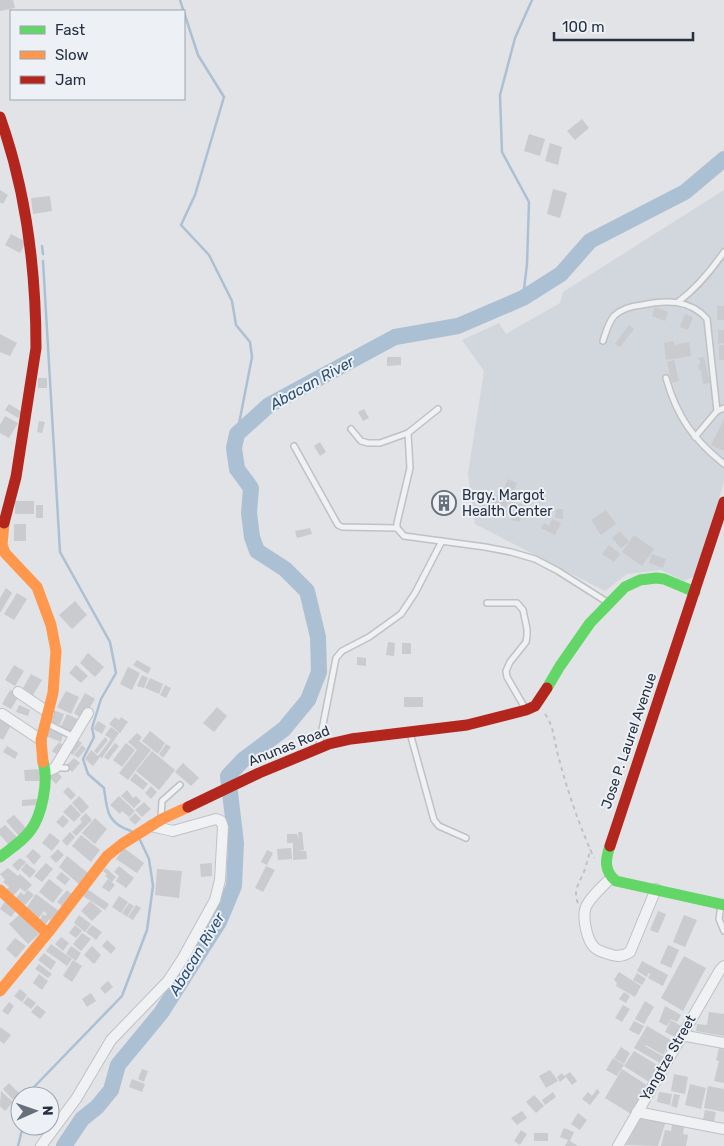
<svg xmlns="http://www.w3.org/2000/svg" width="724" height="1146" viewBox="0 0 724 1146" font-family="Rubik,sans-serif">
  <rect width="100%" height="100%" fill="#e1e3e6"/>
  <!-- built -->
  <path fill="#d2d6dd" d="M724,190v291l-27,94 -13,6 -23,-11 -34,4 -22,17 -130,-67 -7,-50 16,-103 -22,-31 37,-17 7,11 54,-31 3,-11z"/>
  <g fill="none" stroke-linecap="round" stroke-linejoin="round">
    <!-- stream -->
    <g stroke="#acc0d4" stroke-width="2.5">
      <path d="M180,0l18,55 26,42 -29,98 -14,30 28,30 23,46 4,24 14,17 2,15 -15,77"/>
      <path d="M42,246l1,8"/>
      <path d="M43,261l17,291 50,90 6,31 -15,26 -9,29 2,9 -11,22 5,15 16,14c3,23 3,35 27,43"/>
      <path d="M523,298l4,-34 2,-62 -27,-50 -2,-57 15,-57 17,-38"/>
      <path d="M32,1096l2,-9 88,-91 25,-66 6,-44 -4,-27 -9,-19"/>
      <path d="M18,1146l5,-20"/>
    </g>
    <!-- river -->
    <path stroke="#acc0d4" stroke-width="16" d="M64,1146l18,-27 15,-12 14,-17 7,-25 43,-52 58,-91 15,-36 2,-43 -8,-67 15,-16 41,-31 24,-29 11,-28 -1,-35 -11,-46 -22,-22 -28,-18 -5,-14 -3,-24 2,-25 -14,-19 -3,-21 3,-14 32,-29 126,-68 63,-11 65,-28 38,-24 29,-33 95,-49 39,-33"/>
  </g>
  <!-- building -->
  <g fill="#c9cbce">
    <path d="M0,0h13l2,8 -15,3z"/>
    <path d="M582,119l7,9 -14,12 -8,-9z"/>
    <path d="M529,134l16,5 -5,17 -16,-5z"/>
    <path d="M550,143l12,4 -4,18 -13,-4z"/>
    <path d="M553,189l14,4 -7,25 -13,-4z"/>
    <path d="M0,190l8,5 -5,9 -3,-2z"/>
    <path d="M50,196l2,15 -19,3 -2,-16z"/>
    <path d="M11,234l15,8 -6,11 -15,-8z"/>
    <rect x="717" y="306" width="7" height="14"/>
    <path d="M655,307l13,5 -3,9 -13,-5z"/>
    <path d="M685,314l8,3 -5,13 -8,-3z"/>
    <path d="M629,325l5,4 -14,18 -5,-3z"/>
    <path d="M718,330h6v13l-6,1z"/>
    <path d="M0,334l17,9 -7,13 -10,-4z"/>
    <path d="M674,341v4l15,-3 2,14 -25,4 -2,-17z"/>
    <rect x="719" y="345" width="5" height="15"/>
    <path d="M387,357h14v8l-14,1z"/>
    <path d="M704,357l6,26 -7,1 -2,-14h-2l-1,-6h2v-4h-2v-2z"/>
    <path d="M674,360l5,21 -7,2 -5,-21z"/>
    <rect x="38" y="378" width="9" height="10"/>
    <path d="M9,404l13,8 -4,6 -13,-8z"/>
    <path d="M364,409l5,9 -6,3 -5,-9z"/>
    <path d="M5,416l13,7 -9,15 -9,-5v-8z"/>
    <path d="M724,419v32l-13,-6z"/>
    <path d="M39,421l6,1 -3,11 -5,-1z"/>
    <path d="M320,442l6,10 -6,4 -6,-10z"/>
    <path d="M508,479l9,4 -4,9 -9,-4z"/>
    <path d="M439,492l15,5 -5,16 -14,-4z"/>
    <path d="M498,495l11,4 -5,15 -12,-5z"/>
    <rect x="15" y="501" width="19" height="13"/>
    <path d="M510,501l5,2 -5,13 -5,-2z"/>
    <path d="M516,503l8,2 -4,17 -9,-2z"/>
    <rect x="36" y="505" width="7" height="13"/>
    <path d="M482,505l7,1v9h-7z"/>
    <path d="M556,509h7v10l-8,-1z"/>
    <path d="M606,510l10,14 -15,11 -10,-15z"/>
    <path d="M552,519l9,4 -6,12 -14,-7 3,-5 5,3z"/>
    <rect x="14" y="524" width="12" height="17"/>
    <path d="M310,528l2,6 -15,4 -2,-7z"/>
    <path d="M620,531l9,11 -8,6 -9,-10z"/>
    <path d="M634,535l20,14 -12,17 -20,-14z"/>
    <path d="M609,545l11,9 -6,8 -12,-8z"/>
    <path d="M652,554l14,5 -3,9 -14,-5z"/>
    <path d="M6,588l6,5 -12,20v-15z"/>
    <path d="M17,593l10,6 -13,21 -10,-6z"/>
    <path d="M75,601l12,14 -15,14 -13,-14z"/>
    <path d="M388,642l7,1 -1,13 -8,-1z"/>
    <rect x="402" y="643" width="9" height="11"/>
    <path d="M88,653l16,14 -9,10 -15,-14z"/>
    <path d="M357,657l9,1v8l-9,-1z"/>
    <path d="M137,660l14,8 -3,6 -15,-9z"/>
    <path d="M14,665l10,6 -9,15 -10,-6z"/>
    <path d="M76,665l12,11 -7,7 -12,-10z"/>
    <path d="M128,667l12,6 -8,17 -12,-6z"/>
    <path d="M31,674l11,6 -9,15 -10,-7z"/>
    <path d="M142,675l6,3 -4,10 -7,-2z"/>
    <path d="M150,678l13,6 -4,10 -14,-6z"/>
    <path d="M165,685l6,3 -5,10 -6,-3z"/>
    <path d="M10,690l9,6 -8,13 -9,-5z"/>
    <path d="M66,691l13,6 -8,17 -14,-7z"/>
    <path d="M85,693l10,6 -12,20 -9,-6z"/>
    <rect x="404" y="697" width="19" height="10"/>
    <path d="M19,705l11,5 -2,6 -12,-4z"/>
    <path d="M217,707l10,9 -13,16 -11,-9z"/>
    <path d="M53,710l11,4 -4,11 -11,-4z"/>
    <path d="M67,714l14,7 -8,14 -13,-7z"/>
    <path d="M0,716l12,7 -9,17 -3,-2z"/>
    <path d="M115,717l4,3 2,-3 7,5 -8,11 -11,-9z"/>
    <path d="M98,721l8,5 -4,8 -9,-5z"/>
    <path d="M111,727l8,6 -17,25 -2,-1 -7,9 -8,-7 6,-9 7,6 13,-17 -6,-4z"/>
    <path d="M49,728l14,6 -2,8 -15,-6z"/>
    <path d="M150,731l15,12 -7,11 -16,-13z"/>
    <path d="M137,733l5,4 -3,4 12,9 -23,30 -9,-7 18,-23 -9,-8z"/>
    <path d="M105,737l3,3 -11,14 -3,-3z"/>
    <path d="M75,738l7,5 -9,12 -7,-4z"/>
    <path d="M59,742l8,6 -7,9 -8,-6z"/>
    <path d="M115,743l4,3 -11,14 -4,-3z"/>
    <path d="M126,743l9,7 -13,17 -9,-7z"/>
    <path d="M166,744l5,3 -8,11 -4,-4z"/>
    <path d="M82,745l4,4 -8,9 -4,-3z"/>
    <path d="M7,746l11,7 -3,6 -12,-7z"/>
    <path d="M152,751l23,19 -16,20 -23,-19z"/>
    <path d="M74,758l6,5 -8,9 -6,-6z"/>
    <path d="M183,763l16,15 -8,8 -16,-14z"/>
    <path d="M41,769v12h-16l-1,-11z"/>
    <path d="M55,770l7,7 -6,7 -7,-7z"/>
    <path d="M135,773l13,11 -5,6 -13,-10z"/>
    <path d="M151,786l6,6 -6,7 -4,-4 2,-2 -2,2 -2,-2z"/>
    <path d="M68,787l8,8 -5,5 -8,-8z"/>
    <path d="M127,790l6,8 3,-2 5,5 -7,7 -13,-12z"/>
    <path d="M79,796l10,11 -7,7 -10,-11z"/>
    <path d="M119,796l16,15 -6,6 -7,-6 -2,3 -10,-9z"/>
    <path d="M37,799l1,6 -16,1v-6z"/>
    <path d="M144,802l7,7 -9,8 -7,-7z"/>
    <path d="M71,804l10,11 -7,7 -11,-10z"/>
    <path d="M86,813l6,7 -16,16 -4,-4 10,-10 -2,-3z"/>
    <path d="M135,813l6,6 -6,6 -6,-6z"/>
    <path d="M14,815l13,14 -8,7 -13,-15z"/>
    <path d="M63,815l6,6 -6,7 -7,-6z"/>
    <path d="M95,818l12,11 -12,15 -13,-11z"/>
    <path d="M5,825l13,13 -8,8 -10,-11v-6z"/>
    <path d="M70,832l5,5 -8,9 -5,-5z"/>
    <path d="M298,832h4l2,18 -6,1h8l1,8 -14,1v-17h-6v-9h10l2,7z"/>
    <path d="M50,833l10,8 -8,10 -10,-8z"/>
    <path d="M81,835l19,15 -9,12 -19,-16z"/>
    <path d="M124,848l20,15 -7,10 -21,-14z"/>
    <path d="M291,848l1,11 -14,1 -1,-11z"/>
    <path d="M33,849l8,7 -7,9 -8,-9z"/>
    <path d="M58,849l6,6 -8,8 -6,-6z"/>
    <path d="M267,850l6,3 -6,12 -6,-3z"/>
    <path d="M67,856l21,17 -9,11 -20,-17z"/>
    <path d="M20,858l6,4 -8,9 -6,-6z"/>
    <path d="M26,863l10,8 -6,7 -9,-8z"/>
    <path d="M46,863l7,6 -11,13 -8,-6z"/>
    <path d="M212,863v13l-11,1 -1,-13z"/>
    <path d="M119,866l15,12 -8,10 -10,-7 3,-5 -5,-4z"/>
    <path d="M266,866l9,4 -12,22 -8,-4z"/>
    <path d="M8,868l10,8 2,-2 12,11 -7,7 -5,-4 -7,8 -7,-6 3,-3 -6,-5 2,-2 -5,-6z"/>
    <path d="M106,868l10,9 -4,5 -7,-6 2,-2 -4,-3z"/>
    <path d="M157,869l25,2 -3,27 -24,-3z"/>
    <path d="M61,872l9,7 -5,6 -9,-7z"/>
    <path d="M49,879l14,11 -10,13 -14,-11z"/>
    <path d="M108,879l7,6 -6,7 -7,-5z"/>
    <path d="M87,889l22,15 -4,6 -22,-14z"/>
    <path d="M28,890l6,5 -11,12 -8,-8 6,-7 3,3z"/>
    <path d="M67,890l6,5 -10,12 -6,-5z"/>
    <path d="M36,894l23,17 -9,10 -1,-2 -4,6 -6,-4 4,-7 2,2 2,-2 -3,-3 -6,8 -13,-9z"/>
    <path d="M119,896l9,6 -7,11 -9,-6z"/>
    <path d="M6,900l11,9 -6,8 -11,-8z"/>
    <path d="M90,901l12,10 -10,10 -11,-10z"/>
    <path d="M129,903l5,3 -7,11 -5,-4z"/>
    <path d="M136,905l5,3 -8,12 -5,-3z"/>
    <path d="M658,911l8,3 -8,19 -8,-3z"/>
    <path d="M20,914l19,20 -11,10 -19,-20z"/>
    <path d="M79,915l12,9 -6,8 -11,-9z"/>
    <path d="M684,915l13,5 -12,27 -12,-5z"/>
    <path d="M75,925l7,6 -6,7 -7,-5z"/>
    <path d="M92,925l10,7 -6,8 -10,-8z"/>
    <path d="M82,933l9,6 -10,12 -8,-7z"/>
    <path d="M61,937l8,6 -6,8 -8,-7z"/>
    <path d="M15,938l11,8 -10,12 -10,-9z"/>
    <path d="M107,940l9,8 -5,6 -9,-8z"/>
    <path d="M51,944l21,15 -5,7 -21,-15z"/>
    <path d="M668,945l11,5 -8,18 -11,-5z"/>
    <path d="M71,946l10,7 -5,8 -10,-7z"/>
    <path d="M92,946l9,9 -7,9 -10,-9z"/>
    <path d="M44,953l12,9 -5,8 -13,-10z"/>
    <path d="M684,956l22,12 -23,43 -22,-13z"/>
    <path d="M73,960l9,6 -10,16 -9,-6z"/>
    <path d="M642,961l26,14 -5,11 -15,-8 2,-4 -2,-1 -1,4 -10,-6z"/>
    <path d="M39,964l13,10 -4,4 -13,-9z"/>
    <path d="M619,972l22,14 -6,11 -19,-11 1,-3 -3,-3z"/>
    <path d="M637,973l9,6 -4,6 -9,-5z"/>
    <path d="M39,974l9,7 -6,9 -9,-7z"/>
    <path d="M108,981l5,6 -8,7 -5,-6z"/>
    <path d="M20,989l7,6 -5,7 -8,-6z"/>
    <path d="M624,992l6,4 -4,7 -7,-4z"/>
    <path d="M91,993l5,8 -9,6 -5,-8z"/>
    <path d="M28,997l8,6 -5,6 -8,-6z"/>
    <path d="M645,1001l9,6 -10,17 -9,-5z"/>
    <path d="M9,1002l5,4 -6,9 -6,-4z"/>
    <path d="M37,1005l9,7 -6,7 -9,-7z"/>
    <path d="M623,1005l7,4 -8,13 -7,-4z"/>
    <path d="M665,1006l16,9 -4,7 -6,-3 -4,7 -8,-4z"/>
    <path d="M709,1012l15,2v22l-28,-5 1,-7 10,1z"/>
    <path d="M671,1020l10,6 -6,11 -10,-5z"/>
    <path d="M634,1021l10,5 -5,9 -10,-5z"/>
    <path d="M647,1026l24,14 -8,15 -17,-10 -1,1 19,11 -4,6 -26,-15z"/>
    <path d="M0,1027l11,8 -7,9 -4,-3z"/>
    <path d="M621,1047l9,6 -6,11 -10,-6z"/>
    <path d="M719,1048l5,1v34l-10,-2 5,-20 -3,-1z"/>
    <path d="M634,1051l25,15 -10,16 -25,-16z"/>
    <path d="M613,1058l11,7 -7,11 -11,-6z"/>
    <path d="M142,1069l6,2 -4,11 -6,-3z"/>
    <path d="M622,1069l26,17 -17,28 -26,-16z"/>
    <path d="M550,1070l8,11 -12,7 -7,-12z"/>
    <path d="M570,1072l7,9 -5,4 -6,-8 -6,5 -3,-5 5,-4 2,3z"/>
    <path d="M674,1074l14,3 -3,17 -14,-3z"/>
    <path d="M132,1079l13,5 -3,8 -13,-5z"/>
    <path d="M9,1083l13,13h-2v3l-4,4 -13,-14z"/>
    <path d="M690,1084l16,4 -5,21 -16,-4z"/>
    <path d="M708,1086l16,3v23l-20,-4z"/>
    <path d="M597,1089l3,3 -10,13 -8,-6 6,-7 4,4z"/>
    <path d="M1,1091l12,11 -8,9 -5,-5z"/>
    <path d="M553,1092l3,5 -11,8 -3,-5z"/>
    <path d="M659,1092l13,2 -2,11 -13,-3z"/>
    <path d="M674,1094l6,1 -3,13 -6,-2z"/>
    <path d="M534,1095l10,11 -8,7 -10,-11z"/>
    <path d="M705,1110l11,2 -2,10 -11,-2z"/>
    <path d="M522,1111l5,7 -10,7 -6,-7z"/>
    <path d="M578,1113l9,7 -7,10 -9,-6z"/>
    <path d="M641,1116l25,5 -8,25 -32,-1z"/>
    <path d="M672,1125l12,2 -1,7 5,1 -2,11h-25l4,-16 6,1z"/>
    <path d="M564,1128l10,4 -4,9 8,5h-13l3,-6 -8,-3z"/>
    <path d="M521,1130l6,4 -7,11 -6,-4z"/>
    <rect x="534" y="1133" width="14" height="8"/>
  </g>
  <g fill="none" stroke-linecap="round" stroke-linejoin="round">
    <defs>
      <g id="lane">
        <path d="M678,302c19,-14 32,-30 46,-50"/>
        <path d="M603,341c3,-9 5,-18 11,-25 7,-7 18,-10 28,-11 23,-5 48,-6 65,14l10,92"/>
        <path d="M666,378c11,39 27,61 58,86"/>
        <path d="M351,429l10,12 7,2h12l28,-10 30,-24"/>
        <path d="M408,433l2,35 -13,55v5l7,8 81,11 26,5 24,7 23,12 49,31"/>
        <path d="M695,437l22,-26 7,-3"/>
        <path d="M294,446l44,79 4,2 55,1"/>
        <path d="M487,603h30l6,7 4,19v7l-1,6 -16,20 -4,9 1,6 18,31"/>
        <path d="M46,723l24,12"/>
        <path d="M410,733l24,87 5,6 27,12"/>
        <path d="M319,745l17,-87 6,-7 27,-14 32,-23 14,-21 27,-52"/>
        <path d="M56,768h10"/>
        <path d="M161,816l1,-15 18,-16"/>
        <path d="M721,905l-2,14 5,12"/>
      </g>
      <g id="street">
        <path d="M18,692l31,21"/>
        <path d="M2,714l39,26"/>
        <path d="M46,772l9,-4 33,-55"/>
        <path d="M611,878c-7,7 -25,23 -26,32 -2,10 2,30 9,37 5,5 12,6 18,8 7,2 12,1 18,-3l26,-63"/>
        <path d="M681,1035l43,8"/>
        <path d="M637,1112l87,17"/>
        <path d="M41,1146l35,-47 35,-59 57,-59 15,-23 32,-58 5,-20 3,-53 -2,-6 -5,-2 -43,12 -22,-5"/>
        <path d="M618,1146l102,-176 4,-4"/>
      </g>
    </defs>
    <!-- lane casing -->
    <use href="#lane" stroke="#bfc1c4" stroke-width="8"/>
    <!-- street casing -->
    <use href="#street" stroke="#bfc1c4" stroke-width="12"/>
    <!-- path -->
    <g stroke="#bfc1c6" stroke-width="2" stroke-dasharray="4 4" stroke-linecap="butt">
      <path d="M545,714c9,12 9,27 13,41 9,35 21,70 36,103"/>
      <path d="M578,903c-6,-13 3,-22 7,-34 2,-7 4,-13 5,-20"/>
    </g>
    <!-- lane -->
    <use href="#lane" stroke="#f0f1f3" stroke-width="5"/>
    <!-- street -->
    <use href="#street" stroke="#f0f1f3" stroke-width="10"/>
    <!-- fast -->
    <g stroke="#63d668" stroke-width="11">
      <path d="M547,688l13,-22 30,-43 35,-36 15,-7 16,-2 8,1 31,13"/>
      <path d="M610,846c-5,14 -6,25 6,35l108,24"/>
      <path d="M0,857c10,-8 23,-16 30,-26 12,-15 19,-51 13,-69"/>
    </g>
    <!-- slow -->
    <g stroke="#ff974d" stroke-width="11">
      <path d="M4,523l-2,22 3,8 32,34 14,38 5,26 -3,42 -12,47 2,22"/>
      <path d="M0,890l47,43"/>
      <path d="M0,991l51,-62 56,-73 15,-12 40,-25 26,-12"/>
    </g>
    <!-- jam -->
    <g stroke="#b3261e" stroke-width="11">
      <path d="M0,117c26,73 36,153 36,231l-20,129 -12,46"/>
      <path d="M188,807l71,-34 70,-29 22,-5 116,-14 59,-15 9,-4 12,-18"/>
      <path d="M610,846l114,-344"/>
    </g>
  </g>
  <!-- icons -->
  <defs>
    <symbol id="building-ring" viewBox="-11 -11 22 22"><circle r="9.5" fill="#edf1f6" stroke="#676f7b" stroke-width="1.5"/><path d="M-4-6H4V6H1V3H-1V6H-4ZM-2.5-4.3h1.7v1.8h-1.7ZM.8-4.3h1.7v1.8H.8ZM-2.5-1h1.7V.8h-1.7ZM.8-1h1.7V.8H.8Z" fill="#676f7b"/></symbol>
  </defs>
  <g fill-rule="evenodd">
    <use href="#building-ring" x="430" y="489" width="28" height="28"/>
  </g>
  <g text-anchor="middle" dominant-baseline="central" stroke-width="4" stroke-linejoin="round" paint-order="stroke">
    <!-- poi labels -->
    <g font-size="14" fill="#263041" stroke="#edf1f6" text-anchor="start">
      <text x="462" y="495">Brgy. Margot<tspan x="462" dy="16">Health Center</tspan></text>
    </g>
    <!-- street labels -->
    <g font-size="14" fill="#263041" stroke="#edf1f6">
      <text transform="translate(629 741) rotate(-71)">Jose P. Laurel Avenue</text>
      <text transform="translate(289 746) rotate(-22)">Anunas Road</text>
      <text transform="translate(668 1058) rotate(-60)">Yangtze Street</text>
    </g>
    <!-- water labels -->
    <g font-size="15" font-style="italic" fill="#2d5077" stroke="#edf1f6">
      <text transform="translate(312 383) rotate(-29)">Abacan River</text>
      <text transform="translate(197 954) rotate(-59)">Abacan River</text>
    </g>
  </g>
  <!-- legend -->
  <rect x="10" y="10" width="175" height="90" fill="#edf1f6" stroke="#9da4ae"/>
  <rect x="20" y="26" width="25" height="8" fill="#63d668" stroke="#9da4ae"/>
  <text x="55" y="35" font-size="15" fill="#263041">Fast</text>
  <rect x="20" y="51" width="25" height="8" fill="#ff974d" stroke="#9da4ae"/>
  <text x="55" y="60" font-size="15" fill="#263041">Slow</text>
  <rect x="20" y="76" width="25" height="8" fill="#b3261e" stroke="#9da4ae"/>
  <text x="55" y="85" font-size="15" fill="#263041">Jam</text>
  <!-- north arrow -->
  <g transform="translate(35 1111) rotate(88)"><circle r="24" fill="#edf1f6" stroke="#9da4ae"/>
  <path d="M0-4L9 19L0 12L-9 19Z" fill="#676f7b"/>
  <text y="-8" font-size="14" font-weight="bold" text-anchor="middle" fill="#263041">N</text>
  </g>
  <!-- scale -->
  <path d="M554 32v8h139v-8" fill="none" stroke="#263041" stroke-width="2.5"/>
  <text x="562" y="32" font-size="15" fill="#263041" stroke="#edf1f6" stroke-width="4" paint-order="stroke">100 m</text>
</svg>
